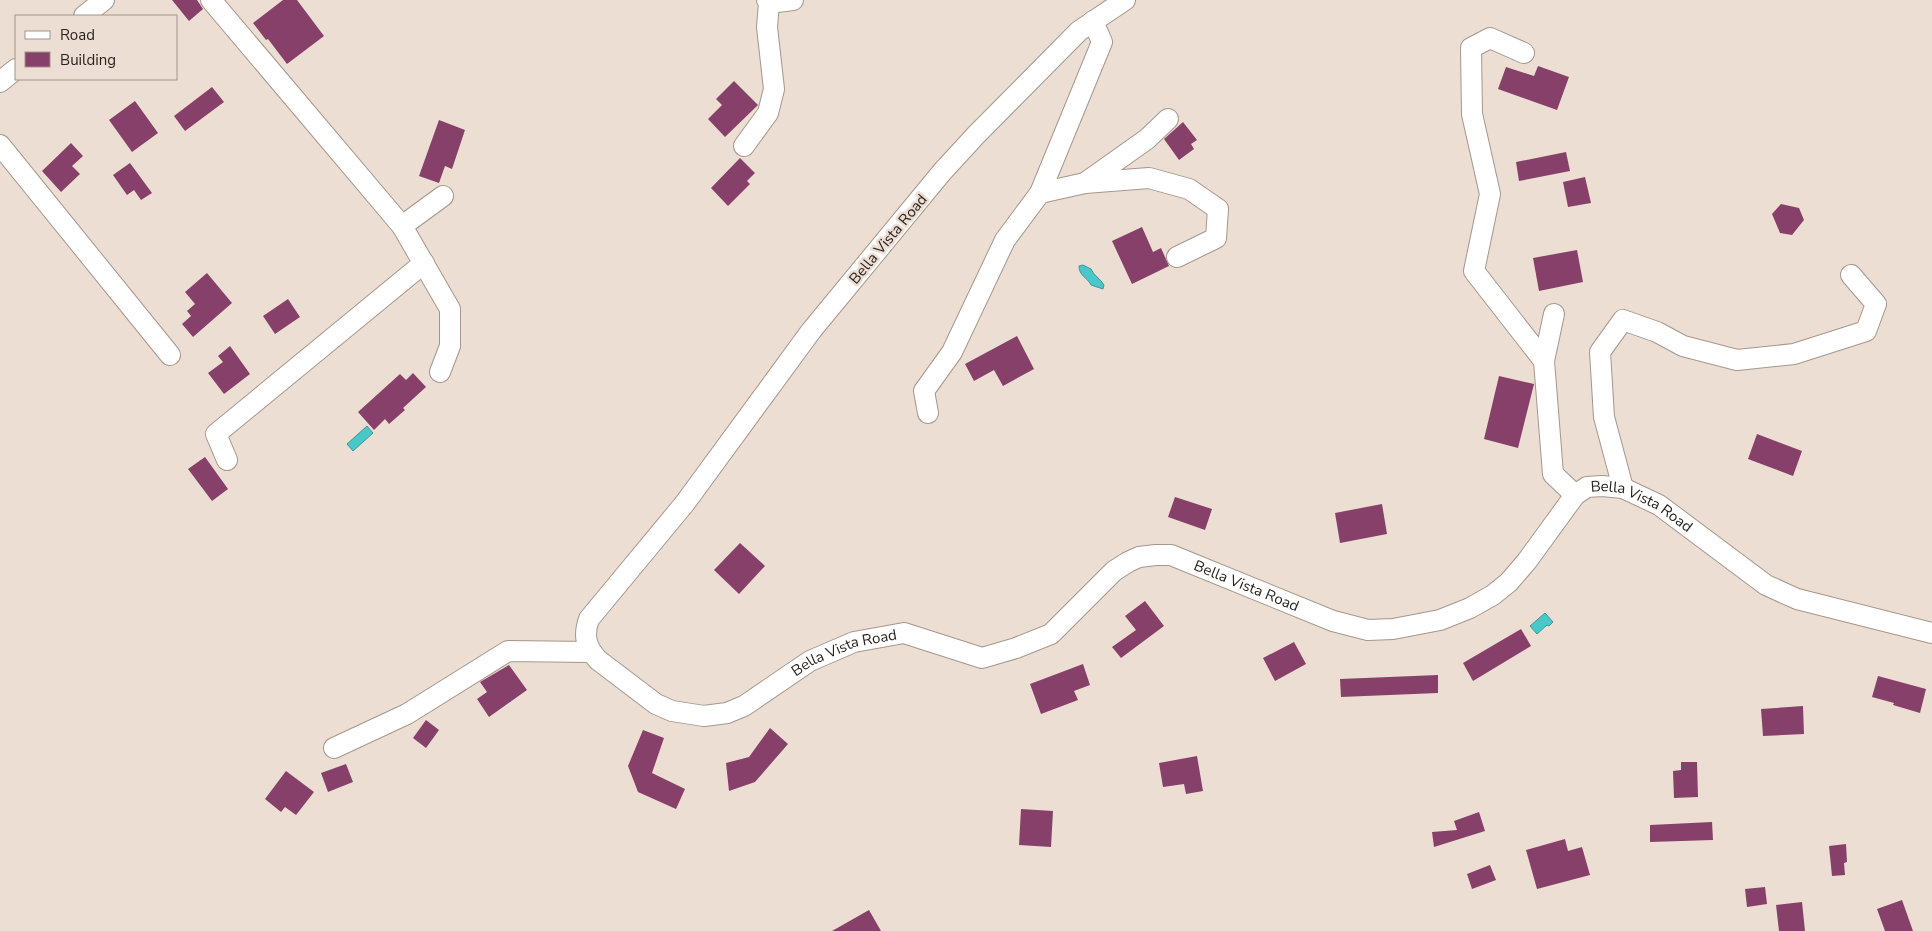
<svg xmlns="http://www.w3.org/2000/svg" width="1932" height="931" viewBox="0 0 1932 931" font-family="'Nunito Sans',sans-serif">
  <rect width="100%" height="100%" fill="#edded3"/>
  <!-- water -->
  <g fill="#49c8ca" stroke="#3f9697">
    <path d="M1083,265l8,4c3,7 9,9 13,16l-1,4 -12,-4c-4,-8 -12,-9 -12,-19z"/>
    <path d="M367,426l6,7 -20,18 -6,-7z"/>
    <path d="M1545,613l8,9 -4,4 -2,-1 -10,9 -7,-8z"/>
  </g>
  <!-- building -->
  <g fill="#87406a">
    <path d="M172,0h25l6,9 -14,12z"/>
    <path d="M283,0h14l27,36 -37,28 -19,-25 -2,1 -13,-17z"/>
    <path d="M1538,66l31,11 -12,33 -59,-21 8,-22 28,9z"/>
    <path d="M734,81l24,24 -33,32 -17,-18 14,-14 -6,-6z"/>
    <path d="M212,87l12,15 -39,29 -11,-15z"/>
    <path d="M135,101l23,32 -26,19 -23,-32z"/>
    <path d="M439,120l26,10 -13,39 -7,-3 -6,17 -20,-7z"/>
    <path d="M1183,122l14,18 -6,4 3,5 -15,11 -15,-21z"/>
    <path d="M71,143l12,13 -11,10 8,8 -19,18 -19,-21z"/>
    <path d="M1566,152l4,19 -51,10 -3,-19z"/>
    <path d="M740,158l15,15 -8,8 3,3 -22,22 -17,-18z"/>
    <path d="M130,163l22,30 -11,7 -7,-10 -7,5 -14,-20z"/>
    <path d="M1585,177l6,26 -23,4 -5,-25z"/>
    <path d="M1781,204l18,4 5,12 -12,15 -12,-2 -8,-19z"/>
    <path d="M1142,227l11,25 8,-4 8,18 -37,18 -20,-43z"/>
    <path d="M1577,250l6,32 -44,9 -6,-33z"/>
    <path d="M207,273l25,30 -39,34 -11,-13 9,-8 -4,-5 8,-7 -10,-12z"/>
    <path d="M288,299l12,18 -25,17 -12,-18z"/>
    <path d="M1017,336l17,33 -31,17 -9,-16 -20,11 -9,-17z"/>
    <path d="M230,346l20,28 -26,20 -16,-21 15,-11 -5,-6z"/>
    <path d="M413,373l13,14 -23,21 2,2 -16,14 -4,-5 -11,11 -16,-18 42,-38 6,6z"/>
    <path d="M1499,376l35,8 -16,64 -34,-9z"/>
    <path d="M1757,434l45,17 -9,25 -45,-17z"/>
    <path d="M205,457l23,32 -16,12 -24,-32z"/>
    <path d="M1175,497l37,12 -7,21 -37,-13z"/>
    <path d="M1382,504l5,30 -47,9 -5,-30z"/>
    <path d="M740,543l25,23 -26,28 -25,-24z"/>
    <path d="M1145,601l19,25 -43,32 -9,-11 24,-17 -11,-14z"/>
    <path d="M1521,629l10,17 -58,35 -10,-18z"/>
    <path d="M1294,642l12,22 -31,17 -12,-23z"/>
    <path d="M1083,664l7,21 -16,6 4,9 -37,14 -11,-30z"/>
    <path d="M509,665l18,25 -38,27 -12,-18 10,-7 -7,-10z"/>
    <path d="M1438,675v18l-97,4 -1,-18z"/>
    <path d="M1878,676l48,13 -6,24 -27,-8 1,-2 -22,-6z"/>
    <path d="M1803,706l1,28 -41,2 -2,-27z"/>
    <path d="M426,720l13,10 -13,18 -13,-10z"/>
    <path d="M770,728l18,16 -33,38 -26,9 -3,-28 23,-6z"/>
    <path d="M643,730l21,8 -12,35 33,16 -9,20 -38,-17 -10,-26z"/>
    <path d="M1197,756l6,35 -17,3 -2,-10 -21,3 -4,-24z"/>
    <path d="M1681,762h16l1,35 -24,1 -1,-27 8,-1z"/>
    <path d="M346,764l7,18 -25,10 -7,-19z"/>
    <path d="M286,771l28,21 -18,23 -11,-8 -4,5 -16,-13z"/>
    <path d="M1021,809l32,2 -2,36 -32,-2z"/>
    <path d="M1479,812l6,19 -51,16 -2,-15 25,-2 -3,-9z"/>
    <path d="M1712,822l1,18 -63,2v-17z"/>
    <path d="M1565,839l3,12 14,-4 8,28 -53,14 -11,-39z"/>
    <path d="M1846,844l1,18 -3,1 1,12 -13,1 -3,-30z"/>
    <path d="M1490,865l6,15 -24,9 -5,-15z"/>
    <path d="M1765,887l2,17 -20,3 -2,-18z"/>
    <path d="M1902,900l11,31h-28l-8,-22z"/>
    <path d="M1802,902l3,29h-26l-3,-26z"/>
    <path d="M869,910l12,21h-49z"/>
  </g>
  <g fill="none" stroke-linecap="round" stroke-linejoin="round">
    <defs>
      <g id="minor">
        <path d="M211,0l191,226 48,83v37l-10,26"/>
        <path id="s1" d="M1125,0l-46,31 -103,104 -34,37 -131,159 -126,172 -96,116c-6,17 -3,28 9,41l58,44 16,7 32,5 23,-3 17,-7 66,-45 44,-19 50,-9 78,25 34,-10 35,-14 63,-63 14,-9 11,-5 17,-2h15l162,66 35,9 25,-1 47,-9 30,-12 23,-13 16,-13 18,-21 48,-66 12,-8 15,-1 21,2 36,17 107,80 31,14 135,34"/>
        <path d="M769,3l24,-3"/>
        <path d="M84,16l20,-16"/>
        <path d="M1524,53l-34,-15 -19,10 1,66 18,80 -16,77 70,90"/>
        <path d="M0,82l16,-13"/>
        <path d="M0,145l170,210"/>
        <path d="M744,146l24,-33 6,-24 -7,-62 2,-24 -2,-3"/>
        <path d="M1085,183l64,-5 40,11 29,20 -2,29 -39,19"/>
        <path d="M1040,193l45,-10 62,-44 21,-20"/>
        <path d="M402,226l41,-30"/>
        <path d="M1554,314l-10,47 9,113 22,21"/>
        <path d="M928,413l-4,-22 28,-39 53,-112 35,-47 62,-151 -9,-21"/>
        <path d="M227,460l-11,-26 208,-171"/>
        <path d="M1623,488l-19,-71 -4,-65 23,-32 34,12 26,14 54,14 57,-6 72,-23 10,-27 -25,-29"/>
        <path d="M334,748l73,-34 101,-63 82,1"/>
      </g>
    </defs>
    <!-- minor casing -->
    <use href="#minor" stroke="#a4978c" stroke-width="22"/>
    <!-- minor -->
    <use href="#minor" stroke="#fff" stroke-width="20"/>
  </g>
  <g text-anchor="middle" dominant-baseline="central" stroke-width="5" stroke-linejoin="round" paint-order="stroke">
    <!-- street labels -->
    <g font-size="15" fill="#29231f" stroke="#edded3">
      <text transform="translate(888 239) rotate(-50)">Bella Vista Road</text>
      <text stroke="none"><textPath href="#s1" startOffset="2061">Bella Vista Road</textPath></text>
      <text stroke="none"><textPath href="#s1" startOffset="1596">Bella Vista Road</textPath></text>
      <text stroke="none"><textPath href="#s1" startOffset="1146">Bella Vista Road</textPath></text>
    </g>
  </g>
  <!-- legend -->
  <rect x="15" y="15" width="162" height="65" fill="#edded3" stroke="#9f938b"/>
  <rect x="25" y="31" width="25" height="8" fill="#ffffff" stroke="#9f938b"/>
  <text x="60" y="40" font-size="15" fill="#29231f">Road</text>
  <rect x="25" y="52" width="25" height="15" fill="#87406a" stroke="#9f938b"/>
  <text x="60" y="65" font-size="15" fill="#29231f">Building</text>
</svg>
